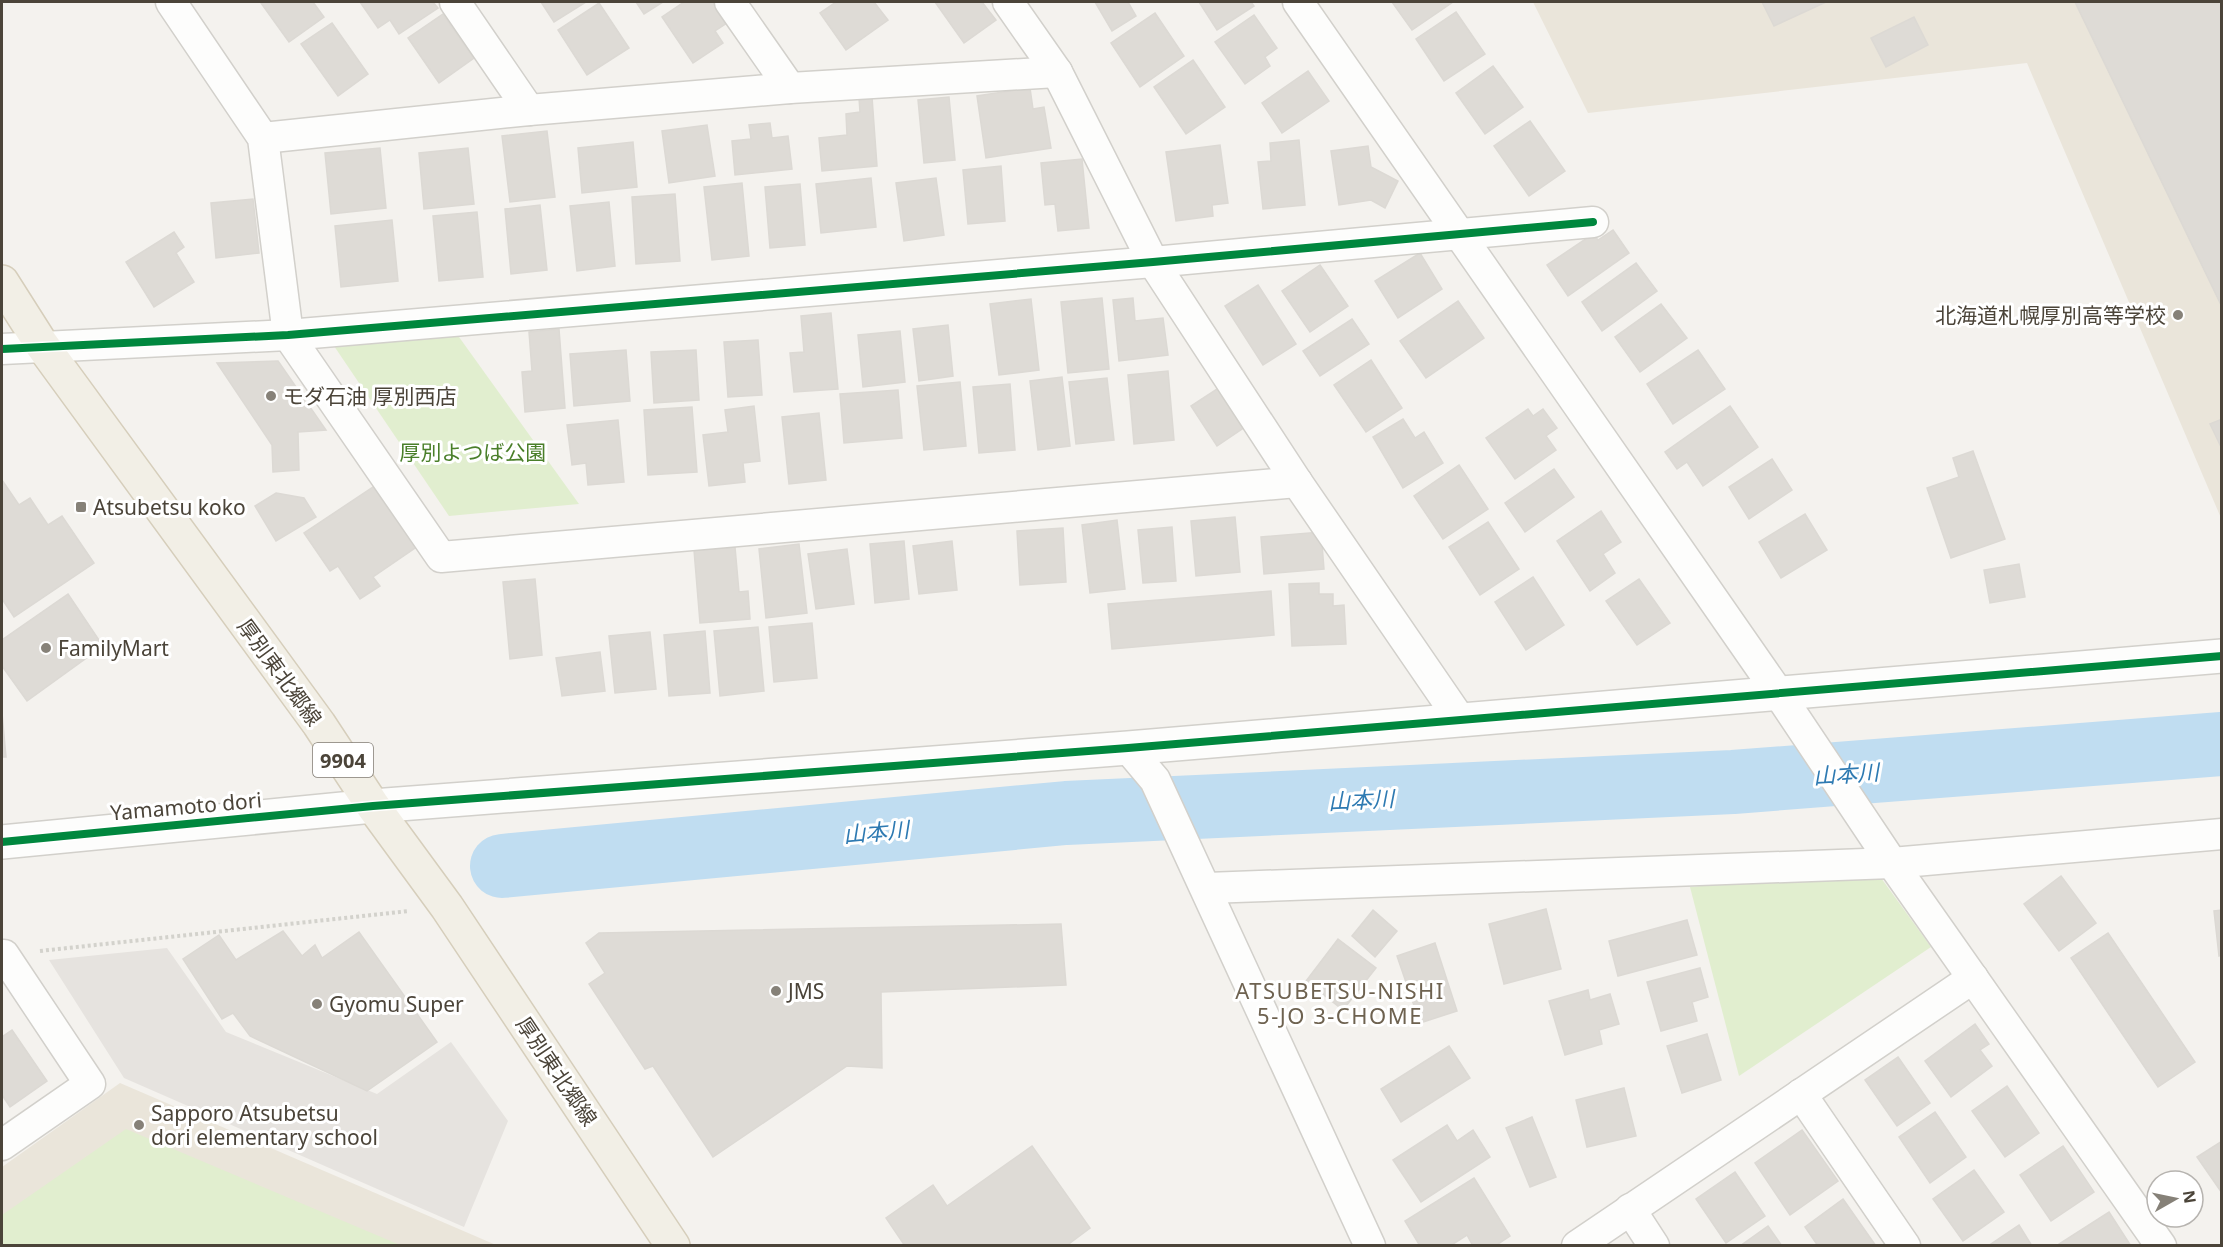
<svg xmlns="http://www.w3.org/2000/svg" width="2223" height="1247" viewBox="0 0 2223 1247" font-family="'Noto Sans','Noto Sans JP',sans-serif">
  <rect width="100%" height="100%" fill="#f4f2ee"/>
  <!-- education -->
  <g fill="#eae5da">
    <path d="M1533,2h688v516l-194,-455 -439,50z"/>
    <path d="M120,1083l376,162h-494v-78z"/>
  </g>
  <!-- green -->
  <g fill="#e1eecf">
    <path d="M454,330l125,174 -130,12 -117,-173z"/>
    <path d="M1876,871l55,76 -192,129 -49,-189z"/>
    <path d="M126,1129l274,116h-398v-30z"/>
  </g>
  <!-- parking -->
  <path fill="#e6e3df" d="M167,948l59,84 151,62 74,-52 57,79 -44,106 -340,-149 -75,-118z"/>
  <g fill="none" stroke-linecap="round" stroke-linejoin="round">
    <!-- river -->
    <path stroke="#c0ddf1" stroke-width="64" d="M502,866l564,-53 667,-31 489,-38"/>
  </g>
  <!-- building -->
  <g fill="#dedbd6" stroke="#dcd9d4" stroke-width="1.5">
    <path d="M263,2h50l11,15 -35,25 -28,-39z"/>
    <path d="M360,2h73l5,6 -39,26 -9,-14 -12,8z"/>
    <path d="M541,2h45l-32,20z"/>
    <path d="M636,2h27l-19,12z"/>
    <path d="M684,2h33l13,19 -15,10 8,12 -30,20 -31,-46z"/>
    <path d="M836,2h38l14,18 -42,30 -26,-37z"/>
    <path d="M935,2h47l14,18 -32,23z"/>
    <path d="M1095,2h33l8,14 -24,15z"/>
    <path d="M1199,2h52l3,4 -37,24z"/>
    <path d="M1392,2h61l-41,28z"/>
    <path d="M1762,2h64l-52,24z"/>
    <path d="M2075,2h147v305z"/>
    <path d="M599,3l30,45 -42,27 -29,-45z"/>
    <path d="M1456,12l29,42 -41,27 -28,-42z"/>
    <path d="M1155,13l29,43 -44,31 -29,-44z"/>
    <path d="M443,14l31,44 -35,25 -31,-45z"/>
    <path d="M1254,15l23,33 -12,9 5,9 -25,18 -30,-42z"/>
    <path d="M1914,17l14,28 -42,22 -15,-29z"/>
    <path d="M332,23l36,51 -30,22 -37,-52z"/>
    <path d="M1193,60l32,47 -39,27 -32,-47z"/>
    <path d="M1493,66l30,41 -38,27 -29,-41z"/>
    <path d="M1308,71l21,30 -47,32 -20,-30z"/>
    <path d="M1030,88l3,21 11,-2 7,41 -65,10 -9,-62z"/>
    <path d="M872,97l5,69 -55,5 -3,-33 28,-3 -1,-21 14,-2 -1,-14z"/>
    <path d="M949,97l6,63 -31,3 -6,-63z"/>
    <path d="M1530,121l35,50 -36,25 -35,-50z"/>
    <path d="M770,123l2,15 16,-2 4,33 -57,6 -3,-34 19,-2 -2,-14z"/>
    <path d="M707,125l8,51 -46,7 -7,-52z"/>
    <path d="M547,131l8,66 -45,5 -8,-66z"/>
    <path d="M1299,140l6,65 -42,4 -5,-47 13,-1 -1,-18z"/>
    <path d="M633,142l4,45 -55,6 -4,-45z"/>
    <path d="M1220,145l8,58 -16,2 1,11 -37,5 -10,-69z"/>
    <path d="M1368,146l3,21 27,14 -13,27 -14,-8 -32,5 -8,-54z"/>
    <path d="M380,148l6,60 -55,6 -6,-61z"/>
    <path d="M468,148l6,56 -50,5 -5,-56z"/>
    <path d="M1082,159l7,69 -31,3 -3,-27 -10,1 -4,-42z"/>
    <path d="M1001,166l4,55 -37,3 -5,-54z"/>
    <path d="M871,178l5,49 -55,6 -5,-49z"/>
    <path d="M936,178l8,57 -40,6 -8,-58z"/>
    <path d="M742,183l7,73 -37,4 -8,-73z"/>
    <path d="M800,184l5,61 -35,3 -5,-61z"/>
    <path d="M675,194l5,67 -44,3 -4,-67z"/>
    <path d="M253,199l6,54 -43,5 -5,-55z"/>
    <path d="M609,202l6,64 -38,5 -7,-65z"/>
    <path d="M540,205l7,65 -36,4 -6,-65z"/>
    <path d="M477,212l6,65 -44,4 -6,-65z"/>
    <path d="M392,220l6,61 -57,6 -6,-61z"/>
    <path d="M1613,230l16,23 -61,43 -21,-31 46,-31 5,6z"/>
    <path d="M174,232l10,15 -8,6 18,29 -40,25 -28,-45z"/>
    <path d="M1420,253l22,36 -44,29 -23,-37z"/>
    <path d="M1636,263l21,28 -55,40 -20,-29z"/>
    <path d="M1320,265l28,41 -38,26 -28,-41z"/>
    <path d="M1258,285l38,59 -33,21 -38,-59z"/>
    <path d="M1102,298l7,71 -41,4 -7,-71z"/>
    <path d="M1133,298l2,23 28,-3 5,37 -49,6 -6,-61z"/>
    <path d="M1031,299l8,71 -40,5 -9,-71z"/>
    <path d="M1458,301l26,37 -58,40 -26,-37z"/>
    <path d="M1661,304l26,34 -47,34 -25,-35z"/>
    <path d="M831,313l7,76 -44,3 -4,-39 14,-1 -3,-36z"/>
    <path d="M1352,319l17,25 -49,32 -17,-25z"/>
    <path d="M948,325l5,51 -34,5 -6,-52z"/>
    <path d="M559,329l6,79 -40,4 -3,-40 10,-1 -3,-39z"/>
    <path d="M900,331l5,51 -42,5 -5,-52z"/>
    <path d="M758,340l4,55 -34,2 -4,-55z"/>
    <path d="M626,350l4,51 -56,5 -4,-52z"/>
    <path d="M696,350l3,50 -45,3 -3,-51z"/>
    <path d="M1698,350l27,39 -52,35 -26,-40z"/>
    <path d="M1371,360l31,48 -36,24 -32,-47z"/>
    <path d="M278,361l48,69 -28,2 1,38 -26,2 -1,-27 -55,-82z"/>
    <path d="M1168,371l6,69 -40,4 -6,-69z"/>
    <path d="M1062,377l8,69 -32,4 -8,-69z"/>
    <path d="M1107,378l7,62 -38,4 -7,-62z"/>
    <path d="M960,382l6,64 -42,4 -7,-64z"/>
    <path d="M1010,384l5,66 -36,3 -6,-66z"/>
    <path d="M1220,387l25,40 -28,19 -26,-40z"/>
    <path d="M898,390l4,48 -58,5 -4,-49z"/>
    <path d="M754,406l6,55 -17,2 2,19 -36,4 -6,-51 25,-3 -3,-22z"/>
    <path d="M1730,406l28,41 -55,39 -16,-24 -10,7 -12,-17z"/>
    <path d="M692,407l5,65 -49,3 -4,-65z"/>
    <path d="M1528,409l5,7 10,-7 14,19 -11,8 10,14 -41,29 -29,-41z"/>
    <path d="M819,413l7,67 -37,4 -7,-67z"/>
    <path d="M1403,419l12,19 9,-6 19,31 -40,25 -30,-51z"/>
    <path d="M2222,419v30l-12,-25z"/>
    <path d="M618,420l6,62 -36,3 -2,-22 -14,2 -5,-40z"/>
    <path d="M1973,451l32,88 -54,19 -24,-70 32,-11 -6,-19z"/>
    <path d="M1772,459l20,31 -43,29 -20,-32z"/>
    <path d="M1459,465l29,44 -45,30 -29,-43z"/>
    <path d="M1554,469l20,28 -49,35 -20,-29z"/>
    <path d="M2,480l17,25 11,-7 18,27 14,-9 32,47 -80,54 -12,-18z"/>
    <path d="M376,485l42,61 -45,31 7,9 -20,13 -22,-33 -8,5 -26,-38z"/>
    <path d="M276,493l28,5 12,19 -40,24 -21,-35z"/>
    <path d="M1601,511l20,31 -18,12 12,19 -25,18 -33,-50z"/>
    <path d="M1805,514l22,36 -46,28 -22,-36z"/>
    <path d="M1235,517l5,55 -44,4 -5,-55z"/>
    <path d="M1117,520l8,69 -35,4 -8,-68z"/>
    <path d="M1488,522l31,47 -39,26 -31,-48z"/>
    <path d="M1172,527l4,54 -33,2 -5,-53z"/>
    <path d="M1063,528l3,54 -46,3 -3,-54z"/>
    <path d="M1321,532l3,37 -60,5 -3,-37z"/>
    <path d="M904,541l5,58 -34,4 -5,-59z"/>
    <path d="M952,541l5,49 -38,4 -6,-48z"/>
    <path d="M799,544l8,69 -41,5 -7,-69z"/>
    <path d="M735,547l4,45 9,-1 2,28 -50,4 -6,-73z"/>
    <path d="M847,549l7,55 -38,5 -8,-55z"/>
    <path d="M2019,564l6,33 -35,6 -6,-33z"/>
    <path d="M1533,577l31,48 -38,25 -31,-48z"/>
    <path d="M535,579l7,76 -32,4 -7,-77z"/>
    <path d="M1639,579l31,44 -33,22 -31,-44z"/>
    <path d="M1319,583v11h14v12l11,-1 2,39 -54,2 -3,-62z"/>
    <path d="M1271,591l3,44 -162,14 -4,-45z"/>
    <path d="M68,594l35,52 -76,55 -25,-35v-26z"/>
    <path d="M812,623l5,55 -43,4 -5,-55z"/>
    <path d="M758,627l6,64 -44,5 -6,-65z"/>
    <path d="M705,631l5,62 -41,3 -5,-61z"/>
    <path d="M650,632l6,57 -41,4 -6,-57z"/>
    <path d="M600,652l5,39 -43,5 -6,-38z"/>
    <path d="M2,713l4,44h-4z"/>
    <path d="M2061,876l35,47 -37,28 -35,-47z"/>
    <path d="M1546,909l15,60 -57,15 -15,-60z"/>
    <path d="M1373,910l24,21 -22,26 -23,-21z"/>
    <path d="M2222,910v45l-3,1 -5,-45z"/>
    <path d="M1687,920l10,35 -79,21 -9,-35z"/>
    <path d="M1061,924l5,61 -185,7 1,76 -35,-2 -134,91 -60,-91 -8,3 -56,-85 16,-11 -19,-30 13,-10z"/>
    <path d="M283,931l19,25 13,-11 7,13 37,-26 78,110 -70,49 -117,-55 -17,-23 -11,6 -39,-60 36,-24 17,25z"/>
    <path d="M2108,933l87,129 -37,25 -87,-129z"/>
    <path d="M1338,939l38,29 -33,42 -37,-29z"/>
    <path d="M1435,943l22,68 -37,12 -23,-67z"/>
    <path d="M1700,968l8,29 -16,5 5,19 -36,10 -14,-49z"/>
    <path d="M1588,990l2,10 20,-6 9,30 -20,6 3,14 -37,11 -16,-54z"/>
    <path d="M1975,1024l14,20 -9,6 12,16 -41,31 -26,-36z"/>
    <path d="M12,1030l35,51 -37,26 -8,-12v-58z"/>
    <path d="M1707,1034l14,46 -39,13 -15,-47z"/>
    <path d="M1449,1046l21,32 -69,44 -20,-33z"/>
    <path d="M1898,1057l32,46 -33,23 -32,-46z"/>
    <path d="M2007,1086l32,47 -34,24 -33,-46z"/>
    <path d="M1624,1088l12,48 -49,11 -11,-47z"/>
    <path d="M1935,1112l31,45 -36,26 -31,-46z"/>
    <path d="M1532,1117l24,60 -26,10 -24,-59z"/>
    <path d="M1447,1125l10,16 16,-11 17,27 -69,45 -28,-42z"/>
    <path d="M1802,1130l36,51 -48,34 -35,-52z"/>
    <path d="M2222,1141v52l-25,-36z"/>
    <path d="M1032,1146l58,82 -24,18h-161l-19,-28 47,-33 14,21z"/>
    <path d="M2063,1146l31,46 -43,29 -31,-46z"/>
    <path d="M1974,1170l30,42 -41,29 -30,-42z"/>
    <path d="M1735,1172l30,44 -39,27 -30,-44z"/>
    <path d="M1474,1178l36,58 -15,10h-22l-6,-11 -17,11h-30l-15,-25z"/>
    <path d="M1843,1199l33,47h-58l-13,-19z"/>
    <path d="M2109,1212l22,34h-71l-1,-2z"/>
    <path d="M2019,1225l13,21h-44z"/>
    <path d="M1768,1226l14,20h-42z"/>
  </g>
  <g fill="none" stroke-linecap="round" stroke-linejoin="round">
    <defs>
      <g id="minor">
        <path d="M171,2l92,136 25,197 153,222 856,-75"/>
        <path d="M455,2l74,108"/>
        <path d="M730,2l60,86"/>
        <path d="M1008,2l49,70 96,190 144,220 164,239"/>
        <path d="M1298,2l481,692 113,169 269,383"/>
        <path d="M263,138l266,-28 261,-22 267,-16"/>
        <path d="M2,349l286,-14 865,-73 440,-40"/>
        <path d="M1128,748l27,32 215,466"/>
        <path d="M1207,888l685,-25 330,-29"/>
        <path d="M2,955h2l86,129 -88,61"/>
        <path d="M1801,1094l104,152"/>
        <path d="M1630,1209l24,37"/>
        <path d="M1577,1246l396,-268"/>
      </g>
      <path id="tertiary" d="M2,842l371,-36 755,-58 1094,-92"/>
      <path id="primary" d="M2,282l40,63 277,379 54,82 74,101 226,339"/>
    </defs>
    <!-- minor casing -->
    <use href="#minor" stroke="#d2d0cb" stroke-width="33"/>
    <!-- tertiary casing -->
    <use href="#tertiary" stroke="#d2d0cb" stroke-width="36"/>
    <!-- primary casing -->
    <use href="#primary" stroke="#d6cebb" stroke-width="36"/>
    <!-- path -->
    <path stroke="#d3d2cc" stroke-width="4" stroke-dasharray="3 3" stroke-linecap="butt" d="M40,951l369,-40"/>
    <!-- minor -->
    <use href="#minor" stroke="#fdfdfc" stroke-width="30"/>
    <!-- tertiary -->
    <use href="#tertiary" stroke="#fdfdfc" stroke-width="33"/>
    <!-- primary -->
    <use href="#primary" stroke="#f2efe6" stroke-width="33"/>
    <defs>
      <g id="cycleway">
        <path d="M2,349l286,-14 865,-73 440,-40"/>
        <path d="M2,842l371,-36 755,-58 1094,-92"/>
      </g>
    </defs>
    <!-- cycleway casing -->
    <use href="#cycleway" stroke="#fff" stroke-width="11"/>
    <!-- cycleway -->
    <use href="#cycleway" stroke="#00873e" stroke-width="8"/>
  </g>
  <!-- markers -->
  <g fill="#868178" stroke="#fff" stroke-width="2">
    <circle cx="2178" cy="315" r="6"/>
    <circle cx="271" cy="396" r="6"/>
    <rect x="75" y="501" width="12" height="12" rx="3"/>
    <circle cx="46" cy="648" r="6"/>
    <circle cx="776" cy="991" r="6"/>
    <circle cx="317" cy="1004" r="6"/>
    <circle cx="139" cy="1125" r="6"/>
  </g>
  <g text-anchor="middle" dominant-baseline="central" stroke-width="6" stroke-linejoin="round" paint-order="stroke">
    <!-- shield labels -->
    <rect fill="#fff" stroke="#817c74" stroke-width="1.5" x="313" y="743" width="60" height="34" rx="4.5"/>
    <g font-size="20" font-weight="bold" fill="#4b4439">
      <text x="343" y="760">9904</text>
    </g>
    <!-- poi labels -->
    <g font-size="21" fill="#4b4439" stroke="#fff" text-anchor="start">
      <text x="2166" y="315" text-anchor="end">北海道札幌厚別高等学校</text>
      <text x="283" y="396">モダ石油 厚別西店</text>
      <text x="93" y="507">Atsubetsu koko</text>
      <text x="58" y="648">FamilyMart</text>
      <text x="788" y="991">JMS</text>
      <text x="329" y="1004">Gyomu Super</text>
      <text x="151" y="1113">Sapporo Atsubetsu<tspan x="151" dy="24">dori elementary school</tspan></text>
    </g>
    <!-- park labels -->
    <g font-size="21" fill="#4a7f2a" stroke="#fff">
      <text x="473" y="452">厚別よつば公園</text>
    </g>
    <!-- street labels -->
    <g font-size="21" fill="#4b4439" stroke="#fff">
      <text transform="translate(280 672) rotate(54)">厚別東北郷線</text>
      <text transform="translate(186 806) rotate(-5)">Yamamoto dori</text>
      <text transform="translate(557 1071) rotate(56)">厚別東北郷線</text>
    </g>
    <!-- water labels -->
    <g font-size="22" font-style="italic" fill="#2e7ab2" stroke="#fff">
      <text transform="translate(1846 773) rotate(-4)">山本川</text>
      <text transform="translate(1361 799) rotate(-3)">山本川</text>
      <text transform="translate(876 831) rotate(-5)">山本川</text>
    </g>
    <!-- neighbourhood labels -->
    <g font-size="22" letter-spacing="1.5" fill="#6e6250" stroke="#fff">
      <text x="1340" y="990">ATSUBETSU-NISHI<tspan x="1340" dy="25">5-JO 3-CHOME</tspan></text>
    </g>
  </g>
  <!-- border -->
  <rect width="2223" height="1247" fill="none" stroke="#4b4439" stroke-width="6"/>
  <!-- north arrow -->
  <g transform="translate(2175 1199) rotate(81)"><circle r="28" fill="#ffffff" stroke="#b7b4b0" stroke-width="1.5"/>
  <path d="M0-4.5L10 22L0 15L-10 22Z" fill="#868178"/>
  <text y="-9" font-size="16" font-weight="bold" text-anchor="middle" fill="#4b4439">N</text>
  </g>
</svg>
